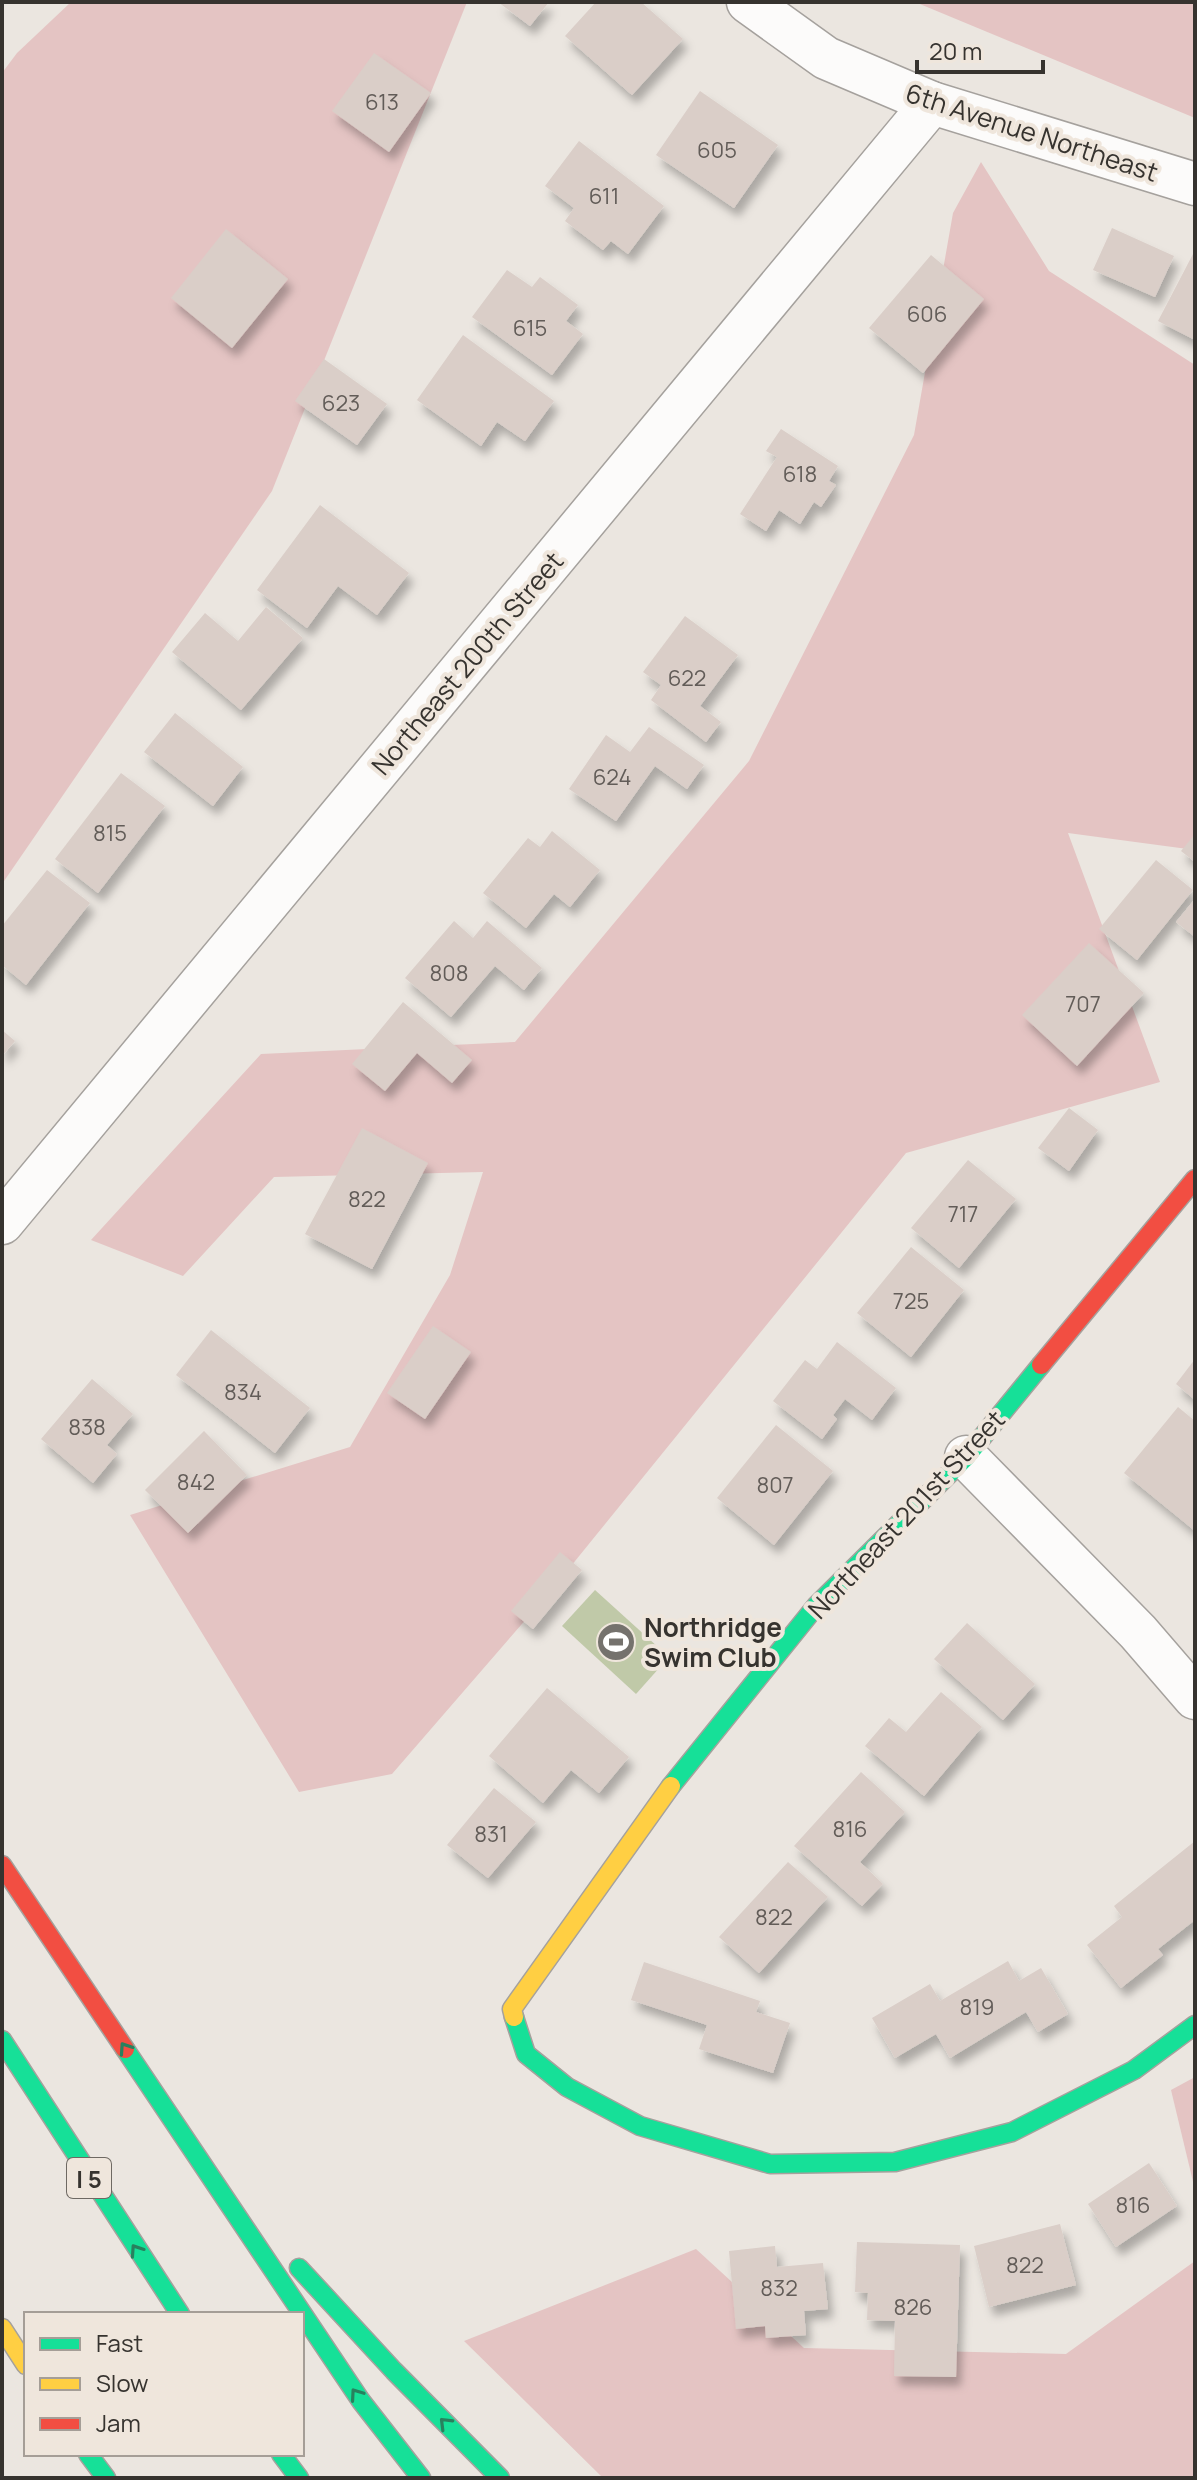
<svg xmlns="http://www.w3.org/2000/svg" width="1197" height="2480" viewBox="0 0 1197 2480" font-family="Manrope,sans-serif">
  <defs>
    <filter id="shadow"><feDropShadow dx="5" dy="9" stdDeviation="4" flood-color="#0004"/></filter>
  </defs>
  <rect width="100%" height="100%" fill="#ebe6e0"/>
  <!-- forest -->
  <g fill="#e4c4c3">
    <path d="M71,2h396l-195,489 -270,393v-811l15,-20z"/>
    <path d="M915,2h280v116z"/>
    <path d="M981,162l68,109 146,94v485l-127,-17 92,249 -254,71 -352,434 -162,187 -93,18 -169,-277 220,-68 100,-172 33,-103 -209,5 -91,99 -92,-36 170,-186 254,-12 234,-281 165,-326 39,-222z"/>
    <path d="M1195,2077v113l-24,-100z"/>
    <path d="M696,2249l108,99 262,6 129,-93v217h-592l-139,-137z"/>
  </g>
  <!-- water -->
  <path fill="#c0c9a8" d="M595,1590l74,67 -33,37 -74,-68z"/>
  <!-- building -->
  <g fill="#dacec8" filter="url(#shadow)">
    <path d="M498,2h51l-19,24z"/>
    <path d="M596,2h45l42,37 -51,56 -67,-59z"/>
    <path d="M374,53l57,40 -42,59 -57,-41z"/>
    <path d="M700,91l78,54 -44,63 -78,-53z"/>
    <path d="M579,141l85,65 -36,48 -17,-13 -8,9 -38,-29 9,-13 -29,-22z"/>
    <path d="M1112,228l62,28 -19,41 -62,-27z"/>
    <path d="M226,229l62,50 -56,69 -61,-50z"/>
    <path d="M1193,254l2,1v85l-37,-19z"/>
    <path d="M931,255l53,44 -61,74 -54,-45z"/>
    <path d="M507,270l25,17 8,-10 38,28 -12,16 17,13 -31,41 -80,-58z"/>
    <path d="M463,335l91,66 -29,40 -28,-19 -16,24 -64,-46z"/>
    <path d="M324,359l63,45 -30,41 -62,-44z"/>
    <path d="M781,429l57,37 -9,15 7,4 -15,22 -7,-5 -14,22 -21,-14 -13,21 -26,-17 37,-57 -11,-6z"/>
    <path d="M320,505l89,68 -32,42 -39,-29 -31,42 -50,-38z"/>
    <path d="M266,607l37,31 -62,72 -69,-58 33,-39 33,28z"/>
    <path d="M685,616l53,39 -38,51 21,16 -15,20 -55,-42 10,-15 -18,-13z"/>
    <path d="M175,713l68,54 -30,39 -69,-54z"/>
    <path d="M649,727l55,38 -17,24 -32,-23 -39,55 -47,-32 37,-54 24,17z"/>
    <path d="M121,773l44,33 -67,87 -43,-34z"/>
    <path d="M552,831l48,39 -30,37 -16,-13 -28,34 -43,-35 45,-55 12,9z"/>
    <path d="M1195,834v28l-14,-11z"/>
    <path d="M1156,860l37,30 -56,70 -38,-31z"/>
    <path d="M47,870l43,33 -64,82 -24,-20v-39z"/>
    <path d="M1195,899v38l-19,-15z"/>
    <path d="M454,921l19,17 14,-17 55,47 -18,22 -29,-24 -44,51 -46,-39z"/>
    <path d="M1089,943l55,50 -67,73 -55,-51z"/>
    <path d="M403,1002l69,58 -20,23 -35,-30 -32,38 -33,-27z"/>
    <path d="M2,1030l13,11 -13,15z"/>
    <path d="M1069,1108l29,22 -29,41 -31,-23z"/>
    <path d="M362,1128l66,35 -56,106 -67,-35z"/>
    <path d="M968,1160l48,39 -57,69 -48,-40z"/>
    <path d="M911,1247l53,43 -53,67 -54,-44z"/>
    <path d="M433,1326l38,26 -46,67 -38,-26z"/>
    <path d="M211,1330l99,78 -35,45 -99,-78z"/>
    <path d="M837,1342l59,46 -24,32 -27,-21 -12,16 4,4 -15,20 -49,-38 32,-41 12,9z"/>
    <path d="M1195,1359v41l-19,-16z"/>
    <path d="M92,1379l41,35 -26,31 10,9 -24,29 -52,-44z"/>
    <path d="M1178,1407l17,14v110l-71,-58z"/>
    <path d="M776,1425l57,46 -59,74 -57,-47z"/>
    <path d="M204,1431l43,44 -59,58 -43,-43z"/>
    <path d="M560,1552l22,18 -49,59 -22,-18z"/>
    <path d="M967,1623l68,61 -32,36 -69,-61z"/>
    <path d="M547,1688l82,69 -30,36 -28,-23 -28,33 -54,-47z"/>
    <path d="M941,1692l41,35 -58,69 -59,-50 24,-28 17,14z"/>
    <path d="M861,1772l44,40 -45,50 23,22 -21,22 -68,-60z"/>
    <path d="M494,1788l42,34 -48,56 -41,-33z"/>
    <path d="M1195,1841v79l-37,29 5,6 -42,33 -34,-43 35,-28 -8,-11z"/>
    <path d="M788,1862l40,35 -69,76 -40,-36z"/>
    <path d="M1008,1961l11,20 22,-13 27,46 -30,18 -12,-20 -76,46 -14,-24 -41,24 -23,-40 58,-34 10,17z"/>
    <path d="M644,1962l116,39 -4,11 34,11 -17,50 -74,-24 8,-24 -76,-25z"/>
    <path d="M1149,2163l28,43 -61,41 -28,-43z"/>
    <path d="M1060,2224l16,61 -87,22 -15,-61z"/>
    <path d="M857,2242l103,3 -4,132 -62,-1 1,-55 -28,-1 1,-27 -13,-1z"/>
    <path d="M775,2246l2,21 46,-4 5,46 -24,2 2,24 -40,3 -1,-12 -29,3 -7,-78z"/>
  </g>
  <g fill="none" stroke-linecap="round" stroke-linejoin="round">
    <defs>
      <g id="street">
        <path d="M748,2l78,56 106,45 263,81"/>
        <path d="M2,1223l930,-1120"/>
        <path d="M966,1457l172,175 57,66"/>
      </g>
      <g id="fast">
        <path d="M671,1786l145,-180 150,-149 75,-92"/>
        <path d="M514,2017l12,37 41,33 73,39 130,38 125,-2 117,-30 122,-62 61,-45"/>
        <path d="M2,2040l178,274"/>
        <path d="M125,2049l236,352 60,77"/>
        <path d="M299,2268l95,103 106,107"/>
        <path d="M88,2454l18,24"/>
        <path d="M281,2454l18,24"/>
      </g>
      <g id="slow">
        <path d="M514,2017l-2,-8 159,-223"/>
        <path d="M2,2328l24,37"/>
      </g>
      <g id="jam">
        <path d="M1041,1365l154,-186"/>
        <path d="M2,1865l123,184"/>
      </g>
    </defs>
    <!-- street casing -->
    <use href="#street" stroke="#a5a19d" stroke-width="45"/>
    <!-- fast casing -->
    <use href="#fast" stroke="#a5a19d" stroke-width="21"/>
    <!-- slow casing -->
    <use href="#slow" stroke="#a5a19d" stroke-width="21"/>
    <!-- jam casing -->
    <use href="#jam" stroke="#a5a19d" stroke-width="21"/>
    <!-- street -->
    <use href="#street" stroke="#fcfbfa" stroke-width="42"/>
    <!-- fast -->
    <use href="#fast" stroke="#16e098" stroke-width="18"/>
    <!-- slow -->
    <use href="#slow" stroke="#ffcf43" stroke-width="18"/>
    <!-- jam -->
    <use href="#jam" stroke="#f24e42" stroke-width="18"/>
  </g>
  <!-- one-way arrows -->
  <defs><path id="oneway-chevron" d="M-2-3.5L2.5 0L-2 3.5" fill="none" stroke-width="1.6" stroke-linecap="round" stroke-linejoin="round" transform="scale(2)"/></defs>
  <g stroke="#28815e">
    <use href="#oneway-chevron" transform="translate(125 2048) rotate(-124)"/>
    <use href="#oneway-chevron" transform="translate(136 2250) rotate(-124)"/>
    <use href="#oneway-chevron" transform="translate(356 2394) rotate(-125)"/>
    <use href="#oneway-chevron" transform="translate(445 2423) rotate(-135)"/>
  </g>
  <!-- icons -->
  <defs>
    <symbol id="stadium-disc" viewBox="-11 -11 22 22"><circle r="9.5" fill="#75726d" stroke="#efe6dc"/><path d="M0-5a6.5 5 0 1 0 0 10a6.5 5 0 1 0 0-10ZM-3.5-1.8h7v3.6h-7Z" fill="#fff"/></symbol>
  </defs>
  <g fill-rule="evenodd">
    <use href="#stadium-disc" x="594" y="1620" width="44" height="44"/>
  </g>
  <g text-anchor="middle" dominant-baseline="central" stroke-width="8" stroke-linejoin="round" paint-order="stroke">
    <!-- number labels -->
    <g font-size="22" fill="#625c58">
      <text x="382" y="102">613</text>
      <text x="717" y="150">605</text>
      <text x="604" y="196">611</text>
      <text x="927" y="314">606</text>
      <text x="530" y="328">615</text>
      <text x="341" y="403">623</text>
      <text x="800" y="474">618</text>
      <text x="687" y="678">622</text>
      <text x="612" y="777">624</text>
      <text x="110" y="833">815</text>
      <text x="449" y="973">808</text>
      <text x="1083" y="1004">707</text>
      <text x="367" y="1199">822</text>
      <text x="963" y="1214">717</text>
      <text x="911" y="1301">725</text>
      <text x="243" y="1392">834</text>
      <text x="87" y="1427">838</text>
      <text x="196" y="1482">842</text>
      <text x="775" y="1485">807</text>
      <text x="850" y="1829">816</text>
      <text x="491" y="1834">831</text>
      <text x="774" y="1917">822</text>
      <text x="977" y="2007">819</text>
      <text x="1133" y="2205">816</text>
      <text x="1025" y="2265">822</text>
      <text x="779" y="2288">832</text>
      <text x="913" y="2307">826</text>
    </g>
    <!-- shield labels -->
    <rect fill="#efe6dc" stroke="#6e6963" stroke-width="2" x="67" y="2158" width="44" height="40" rx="6"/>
    <g font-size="24" font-weight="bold" fill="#36332f">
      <text x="89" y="2178">I 5</text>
    </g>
    <!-- street labels -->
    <g font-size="26" fill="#36332f" stroke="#efe6dc">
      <text transform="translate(1032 132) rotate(18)">6th Avenue Northeast</text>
      <text transform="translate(467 663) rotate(-50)">Northeast 200th Street</text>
      <text transform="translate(906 1514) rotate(-47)">Northeast 201st Street</text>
    </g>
    <!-- poi labels -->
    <g font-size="26" font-weight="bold" fill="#36332f" stroke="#efe6dc" text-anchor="start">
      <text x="644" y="1627">Northridge<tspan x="644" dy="30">Swim Club</tspan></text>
    </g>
  </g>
  <!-- border -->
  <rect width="1197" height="2480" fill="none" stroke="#36332f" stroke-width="8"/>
  <!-- legend -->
  <rect x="24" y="2312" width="280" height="144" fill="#efe6dc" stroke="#a59e97" stroke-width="2"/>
  <rect x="40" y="2338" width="40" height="12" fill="#16e098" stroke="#a59e97" stroke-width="2"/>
  <text x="96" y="2352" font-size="24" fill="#36332f">Fast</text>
  <rect x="40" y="2378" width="40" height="12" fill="#ffcf43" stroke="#a59e97" stroke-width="2"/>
  <text x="96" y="2392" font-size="24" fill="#36332f">Slow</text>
  <rect x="40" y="2418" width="40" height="12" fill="#f24e42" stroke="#a59e97" stroke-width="2"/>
  <text x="96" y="2432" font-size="24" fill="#36332f">Jam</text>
  <!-- scale -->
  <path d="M917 60v12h126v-12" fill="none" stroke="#36332f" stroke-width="4"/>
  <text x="929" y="60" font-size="24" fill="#36332f" stroke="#efe6dc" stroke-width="6" paint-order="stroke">20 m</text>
</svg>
